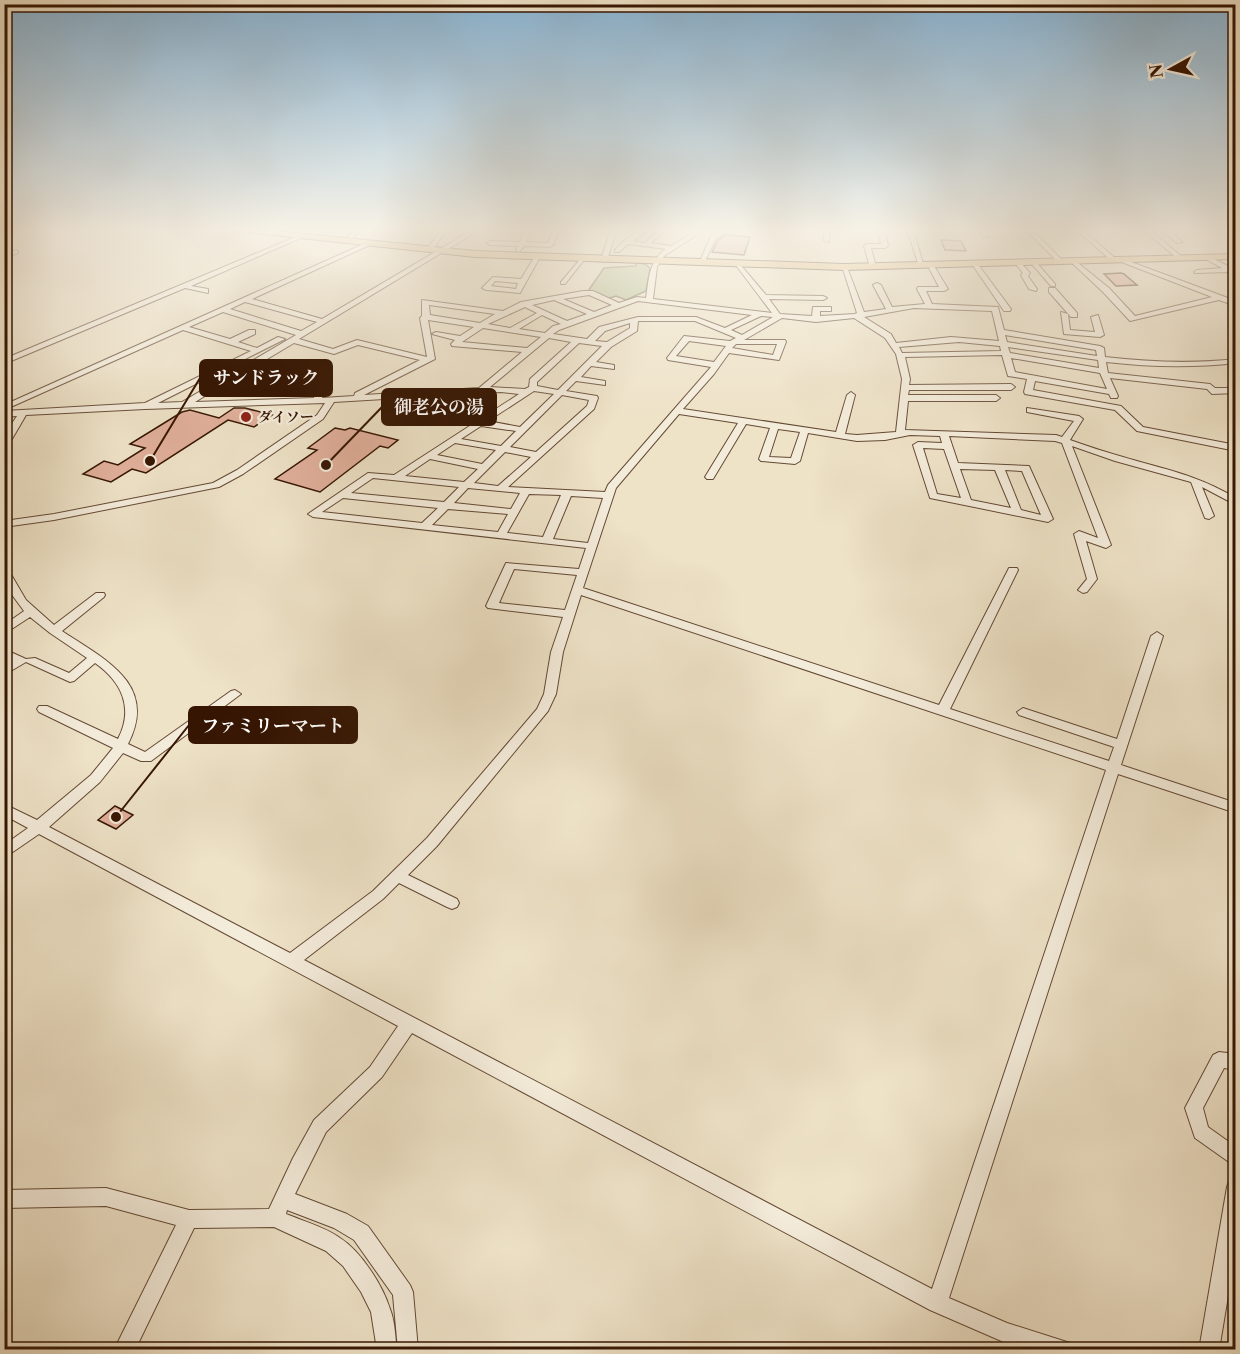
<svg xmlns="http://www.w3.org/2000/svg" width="1240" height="1354" viewBox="0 0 1240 1354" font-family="'Libre Caslon Text','Noto Serif JP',serif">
  <rect width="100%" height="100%" fill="#eee2c7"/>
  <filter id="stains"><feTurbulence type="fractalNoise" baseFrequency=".00333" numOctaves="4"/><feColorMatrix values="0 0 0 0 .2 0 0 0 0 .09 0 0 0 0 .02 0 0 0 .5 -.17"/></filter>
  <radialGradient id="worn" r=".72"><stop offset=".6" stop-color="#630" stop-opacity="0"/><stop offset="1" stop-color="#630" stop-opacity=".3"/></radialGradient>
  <!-- green -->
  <path fill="#b8c396" stroke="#776c4c" stroke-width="1.5" d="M637,263l8,1 5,4 -4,23 -20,9 -10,-4 -10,3 -18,-8 16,-23 31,-2z"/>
  <!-- building -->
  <g fill="#e1af9b" stroke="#361603" stroke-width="1.5">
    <path d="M726,235l24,2 -6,18 -32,-3 6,-12z"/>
    <path d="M941,240l20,1 5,10 -21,-1z"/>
    <path d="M1121,273l3,1 13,11 -21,1 -12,-12z"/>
    <path d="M234,408h11l27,7 -18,12 -26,-7 -82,53 -14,-4 -21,13 -28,-8 21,-13 14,4 27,-17 -15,-4 52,-32 8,-2 29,8z"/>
    <path d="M335,428l10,2 5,-2 48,12 -10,8 -8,-2 -60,46 -45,-13 42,-29 -9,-2z"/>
    <path d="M115,806l18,9 -17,14 -18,-9z"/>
  </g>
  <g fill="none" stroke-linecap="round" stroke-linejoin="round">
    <defs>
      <g id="minor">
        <path d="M355,229h6l-8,9h-4l-1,-1z"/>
        <path d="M441,229h6l-15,22h-4l-1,-1z"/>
        <path d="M474,229h7l-182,110 34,10 24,-9 70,17 -7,-39 2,-2v-16l81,11 18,-9 62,-11h10l26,12 18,-6 9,1c3,-19 3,-38 20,-49l-38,-5 -9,8h-4v-2c8,-9 22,-21 33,-21l-4,5 -11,7 12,2 14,-14h7l-15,14 20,3 28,-17h7l-42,27 -7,11 -4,32 119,14 -37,-49 3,-2 28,33 57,1 4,2 -4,2 -54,-1 11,15 32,2 1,-9h18v4h-11v5l35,-2 2,-1 -15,-47 5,1 17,45 22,-3 -13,-24 4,-2 4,2 11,22 33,-3 -8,-15 1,-2h21l-11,-21 3,-2 3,2 14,23 -4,2h-18l6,13 66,3 6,23 96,16 4,2 1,9c44,5 86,7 131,2v4c-44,5 -86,4 -130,-1l2,11 102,11 5,4h21v5l-24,1 -5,-5 -97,-11 8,18 -1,2h-6l-2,-4 -74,-13 -2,9 88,16 22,21 93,18v6l-99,-20 -22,-21 -90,-16 -1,-2 3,-13 -19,-3 -6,-21 -97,2 5,22 -1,6 102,-1 4,3 -4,3h-102l-1,5h88l4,3 -4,3h-88l-3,29 151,5 6,2 12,-16 -47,-9v-4l52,8 4,3 -13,21c17,6 35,12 53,17 43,13 72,17 113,41v7l-34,-18 12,29 -5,3 -4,-1 -14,-36 -76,-21 -43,-15 39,99 -5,3 -20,-7 11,38 -10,13 -4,1 -5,-3 9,-11 -13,-45 5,-3 19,7 -36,-95 -7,-2 -106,-5 9,27 71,3 24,53 -5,3 -118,-24 -17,-53 5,-3 24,1 -2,-7 -30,-1 -25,5 -28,1 -49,-8 -8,28 -5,3 -34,-3 -2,-2 11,-31 -24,-4 -33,55h-6l-2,-2 33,-54 -59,-9 -63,74 -33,100 356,117 69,-135 1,-2h8l1,2 -68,139 159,52 5,-14 -95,-32 -2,-3 6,-4 94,31 34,-103 6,-4 6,4 -42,129 115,38v10l-118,-39 -169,524 58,25 63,20 3,7h-46l-21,-7 -76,-33 -518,-277 -30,44 -56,55 -31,62 52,20 21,12 42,59 3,7 5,58h-20l-5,-55 -39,-55 -20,-12 -47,-18 -1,4c17,7 39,13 54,24 21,13 43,48 50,71 5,12 5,27 7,41h-20l-6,-38 -10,-20 -18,-26 -17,-15 -52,-24 -80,1 -59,122h-21l62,-125 -70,-19 -102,2v-18l102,-2 83,22 80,-1 24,-51 21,-38 56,-53 28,-41 -359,-192 -35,24v-13l24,-17 -24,-13v-11l33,16 54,-45 22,-27 -74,-36 -2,-3 2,-3h8l71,33c16,-31 4,-57 -23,-76l-21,18 -4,1 -44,-20 -22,13v-10l8,-4 -8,-3v-9l22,10 9,-1 34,15 18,-15 -37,-25 -20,-16 -26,17v-9l20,-14 -20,-27v-16l5,3 17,29 28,25 42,-32h8l1,2 -1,2 -42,34c42,28 97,53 66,113l17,8 86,-61 4,-1 6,4 -90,67h-10l-18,-8 -23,29 -51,45 241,126 83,-62 54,-53 110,-129 7,-15 7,-42 12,-35 -75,-9 -2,-2 20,-43 73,6 7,-21 -273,-31 -5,-3 60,-41 26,2 125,-81 -18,-2 -167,10 -11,17 -80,55 -24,13 -165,33 -50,7v-6l50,-7 159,-31 24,-13 80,-55 8,-12 -180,6 -119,6 -14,24 -8,2v-6l13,-19 -13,1v-6l141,-8 106,-52 -68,-21 -179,80v-5l364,-163h4v2l-120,55 70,20zM589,295l23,10 -18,7 -31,-13zM554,300l33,14 -20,7 -35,-16zM638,301l114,14 -27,13 -29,-11h-58l-39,10 -12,12 -34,-5 6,-4zM245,302l72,20 -16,9 -71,-22zM429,305l66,9 -15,9 -50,-8zM525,307l12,6 -27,15 -22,-4zM914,308l78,3 7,30 -48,-4 -55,6 -5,-9 -27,-17zM223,312l73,23 -114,67 -24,1 127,-64 -7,-2 -21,11 -19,-6 17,-8v-4h-6l-19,9 -41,-12zM542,315l19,9 -8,2 -8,7 -26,-4zM761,316l12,1 -31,18 -11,-5zM782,318l34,4 38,-4 31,20 11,16 6,25 -6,53 -39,3 -12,-1 10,-39 -4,-3 -4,3 -11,37 -153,-23 31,-35 15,-21 50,7 7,-18 -1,-2h-41zM428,320l46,7 -14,9 -24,-4 -4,2 23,6 -4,4 1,2 70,6 -43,36 -115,7 71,-36zM638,321h57l41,17 -6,3 -46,-5 -17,22 1,2 43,7 -103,118 -3,7 -97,-5 86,-78 4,-11 -1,-2 -31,-5 10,-10 29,4v-4l-24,-4 10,-11 23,3v-4l-18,-3 15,-15 26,-16zM630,323v5l-23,14 -12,-1 10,-10zM483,328l58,9 -14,11 -65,-6zM1005,335l91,15 1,6 -90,-14zM549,338l22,4 -41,37 -1,8 -4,2 -35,-2zM689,341l37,5 -12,16 -38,-6zM959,342l41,4 1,5 -99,2 -3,-6zM294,343l40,11 24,-9 62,15 -65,33 -1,3 -32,2 1,-8 -35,-11 14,-7v-4h-6l-16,8 -28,-8zM579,343l23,3 -44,44 -21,-4v-4zM736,344h41l-4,11 -41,-7zM1008,347l90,13 1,8 -89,-15zM1011,358l89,15 7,16 -92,-17zM246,371l69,22 -1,5 -119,4zM534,391l20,3 -34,33 -32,-6zM562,395l27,5 -2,6 -51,46 -26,-5zM481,426l35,5 -15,15 -40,-7zM778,429l22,3 -9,26 -22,-1zM455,443l41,7 -14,14 -45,-9zM923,448l21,1 17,49 -24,-4zM505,452l26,5 -33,29 -24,-3zM430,459l48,10 -14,13 -59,-6zM960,469l35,1 16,38 -40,-8zM1005,470l17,1 19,44 -20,-5zM373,478l86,9 -15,15 -93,-9zM468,488l52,5 -9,16 -57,-6zM529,494l32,1 -18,42 -36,-4zM571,496l32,2 -15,45 -35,-4zM343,498l95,10 -16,15 -100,-11zM448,509l60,5 -10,18 -66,-7zM514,569l63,6 -12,35 -66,-7zM581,595l525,175 -174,519 -628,-329 79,-61 16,-16 48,24 5,2 5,-2 2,-4 -2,-4 -49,-24 29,-29 111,-135 8,-17 7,-42z"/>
        <path d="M526,229h6l-6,13 22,1 6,-14h6l-7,16 -3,2 -26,-1 -5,6 -3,-2 2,-4 -28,-1 -3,-2 3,-2 30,1z"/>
        <path d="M611,229h6l-10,31 -3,2 -3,-2z"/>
        <path d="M724,229h8l-16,9 -12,25 -5,1 12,-28z"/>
        <path d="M824,229h6l-1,13 -5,-1z"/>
        <path d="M878,229h6l4,17 -3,2h-14l5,19 -3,2 -3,-2 -6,-21 3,-2h14z"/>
        <path d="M907,229h6l11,38 -5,-1z"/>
        <path d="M978,229h6l4,8h-4z"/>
        <path d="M1025,229h6l32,32v2h-4z"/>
        <path d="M1075,229h7l34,30v2h-4z"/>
        <path d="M1109,229h7l1,1 -3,2z"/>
        <path d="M1142,229h7l32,27v2h-4z"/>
        <path d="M1160,229h7l15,13 -5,1z"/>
        <path d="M300,235l5,1 -114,50 17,3v4l-23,-5 -181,76v-5z"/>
        <path d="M16,250l2,1v2l-14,5v-4z"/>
        <path d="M1206,255l30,15v5l-7,-3 -34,1 -1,-1 3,-2 25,-2 -18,-10v-2z"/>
        <path d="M535,256l5,1 -20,36 -34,-3 -4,-2 11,-11 28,2zM495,281l23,2 -2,6 -25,-3z"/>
        <path d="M582,257l2,1v2l-19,24h-4v-2z"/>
        <path d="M1073,259l36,29 26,28 77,-19 -93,-36v-2h4l113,42v5l-17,-6 -89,21 -27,-29 -32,-30v-2z"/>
        <path d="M1031,261h4l20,23v2h-4l-20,-23z"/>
        <path d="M1016,262h4l10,11 -2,3 9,13 -1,2 -7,-2 -8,-14 2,-2 -8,-10z"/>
        <path d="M973,263h4l34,46 -1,2h-6l-32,-47z"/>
        <path d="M1049,288h6l22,25v4h-6l-22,-25z"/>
        <path d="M1061,312l7,2 2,16 25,2 -4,-15 7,-2 6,20 -4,2 -36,-3z"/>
        <path d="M1219,1052l17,2v16l-12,-2 -21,40 5,19 28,20v20l-41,-29 -10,-30 28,-53z"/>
        <path d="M1236,1178v70l-17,102h-20l28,-163 2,-6z"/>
      </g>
      <path id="major" d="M231,229h25l219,22 369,13 392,-10v5l-392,11 -369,-13 -240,-26z"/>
    </defs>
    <!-- minor casing -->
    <use href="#minor" stroke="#644934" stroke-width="2"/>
    <!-- major casing -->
    <use href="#major" stroke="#361603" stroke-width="2"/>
    <!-- minor -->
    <use href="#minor" fill="#f4ecdb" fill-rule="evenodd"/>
    <!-- major -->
    <use href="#major" fill="#e7c184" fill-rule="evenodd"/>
  </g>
  <!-- sky -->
  <linearGradient id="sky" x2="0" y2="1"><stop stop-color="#8ab7d8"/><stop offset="0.55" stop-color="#f7f2e6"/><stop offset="1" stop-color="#f7f2e6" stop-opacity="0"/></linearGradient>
  <rect width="1240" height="418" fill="url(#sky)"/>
  <!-- markers -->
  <circle fill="#8f2418" stroke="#f4ecdb" stroke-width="2" cx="246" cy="417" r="6"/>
  <g text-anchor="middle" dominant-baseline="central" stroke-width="4.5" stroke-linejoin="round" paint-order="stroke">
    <!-- far-poi labels -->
    <g font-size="14" font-weight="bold" fill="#361603" stroke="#f4ecdb" text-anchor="start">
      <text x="258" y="417">ダイソー</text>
    </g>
  </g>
  <!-- callouts -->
  <path fill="none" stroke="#361603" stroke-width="2" d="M150 461L200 378M326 465L382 407M116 817L189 725"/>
  <g fill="#361603" stroke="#f4ecdb" stroke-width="2">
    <circle cx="150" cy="461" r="6"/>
    <circle cx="326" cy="465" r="6"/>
    <circle cx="116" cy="817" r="6"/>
  </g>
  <g fill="#361603" stroke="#361603" stroke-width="2">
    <rect x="200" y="360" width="132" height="36" rx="6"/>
    <rect x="382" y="389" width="114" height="36" rx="6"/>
    <rect x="189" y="707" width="168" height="36" rx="6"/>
  </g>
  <g font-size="18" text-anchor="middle" font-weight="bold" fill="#fff">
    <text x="266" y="384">サンドラック</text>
    <text x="439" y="413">御老公の湯</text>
    <text x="273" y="732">ファミリーマート</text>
  </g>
  <!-- margin -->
  <rect width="1240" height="1354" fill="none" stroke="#eee2c7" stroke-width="24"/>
  <rect x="6" y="6" width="1228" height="1342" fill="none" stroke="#361603" stroke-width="3"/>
  <rect x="12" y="12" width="1216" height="1330" fill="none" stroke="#361603" stroke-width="1.5"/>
  <!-- north arrow -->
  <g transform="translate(1171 69) rotate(262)" stroke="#f4ecdb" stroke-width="4.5" paint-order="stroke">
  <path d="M0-4.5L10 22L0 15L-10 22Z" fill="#361603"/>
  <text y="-9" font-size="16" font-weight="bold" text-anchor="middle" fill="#361603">N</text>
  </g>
  <rect width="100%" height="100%" filter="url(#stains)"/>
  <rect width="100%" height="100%" fill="url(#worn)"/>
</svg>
